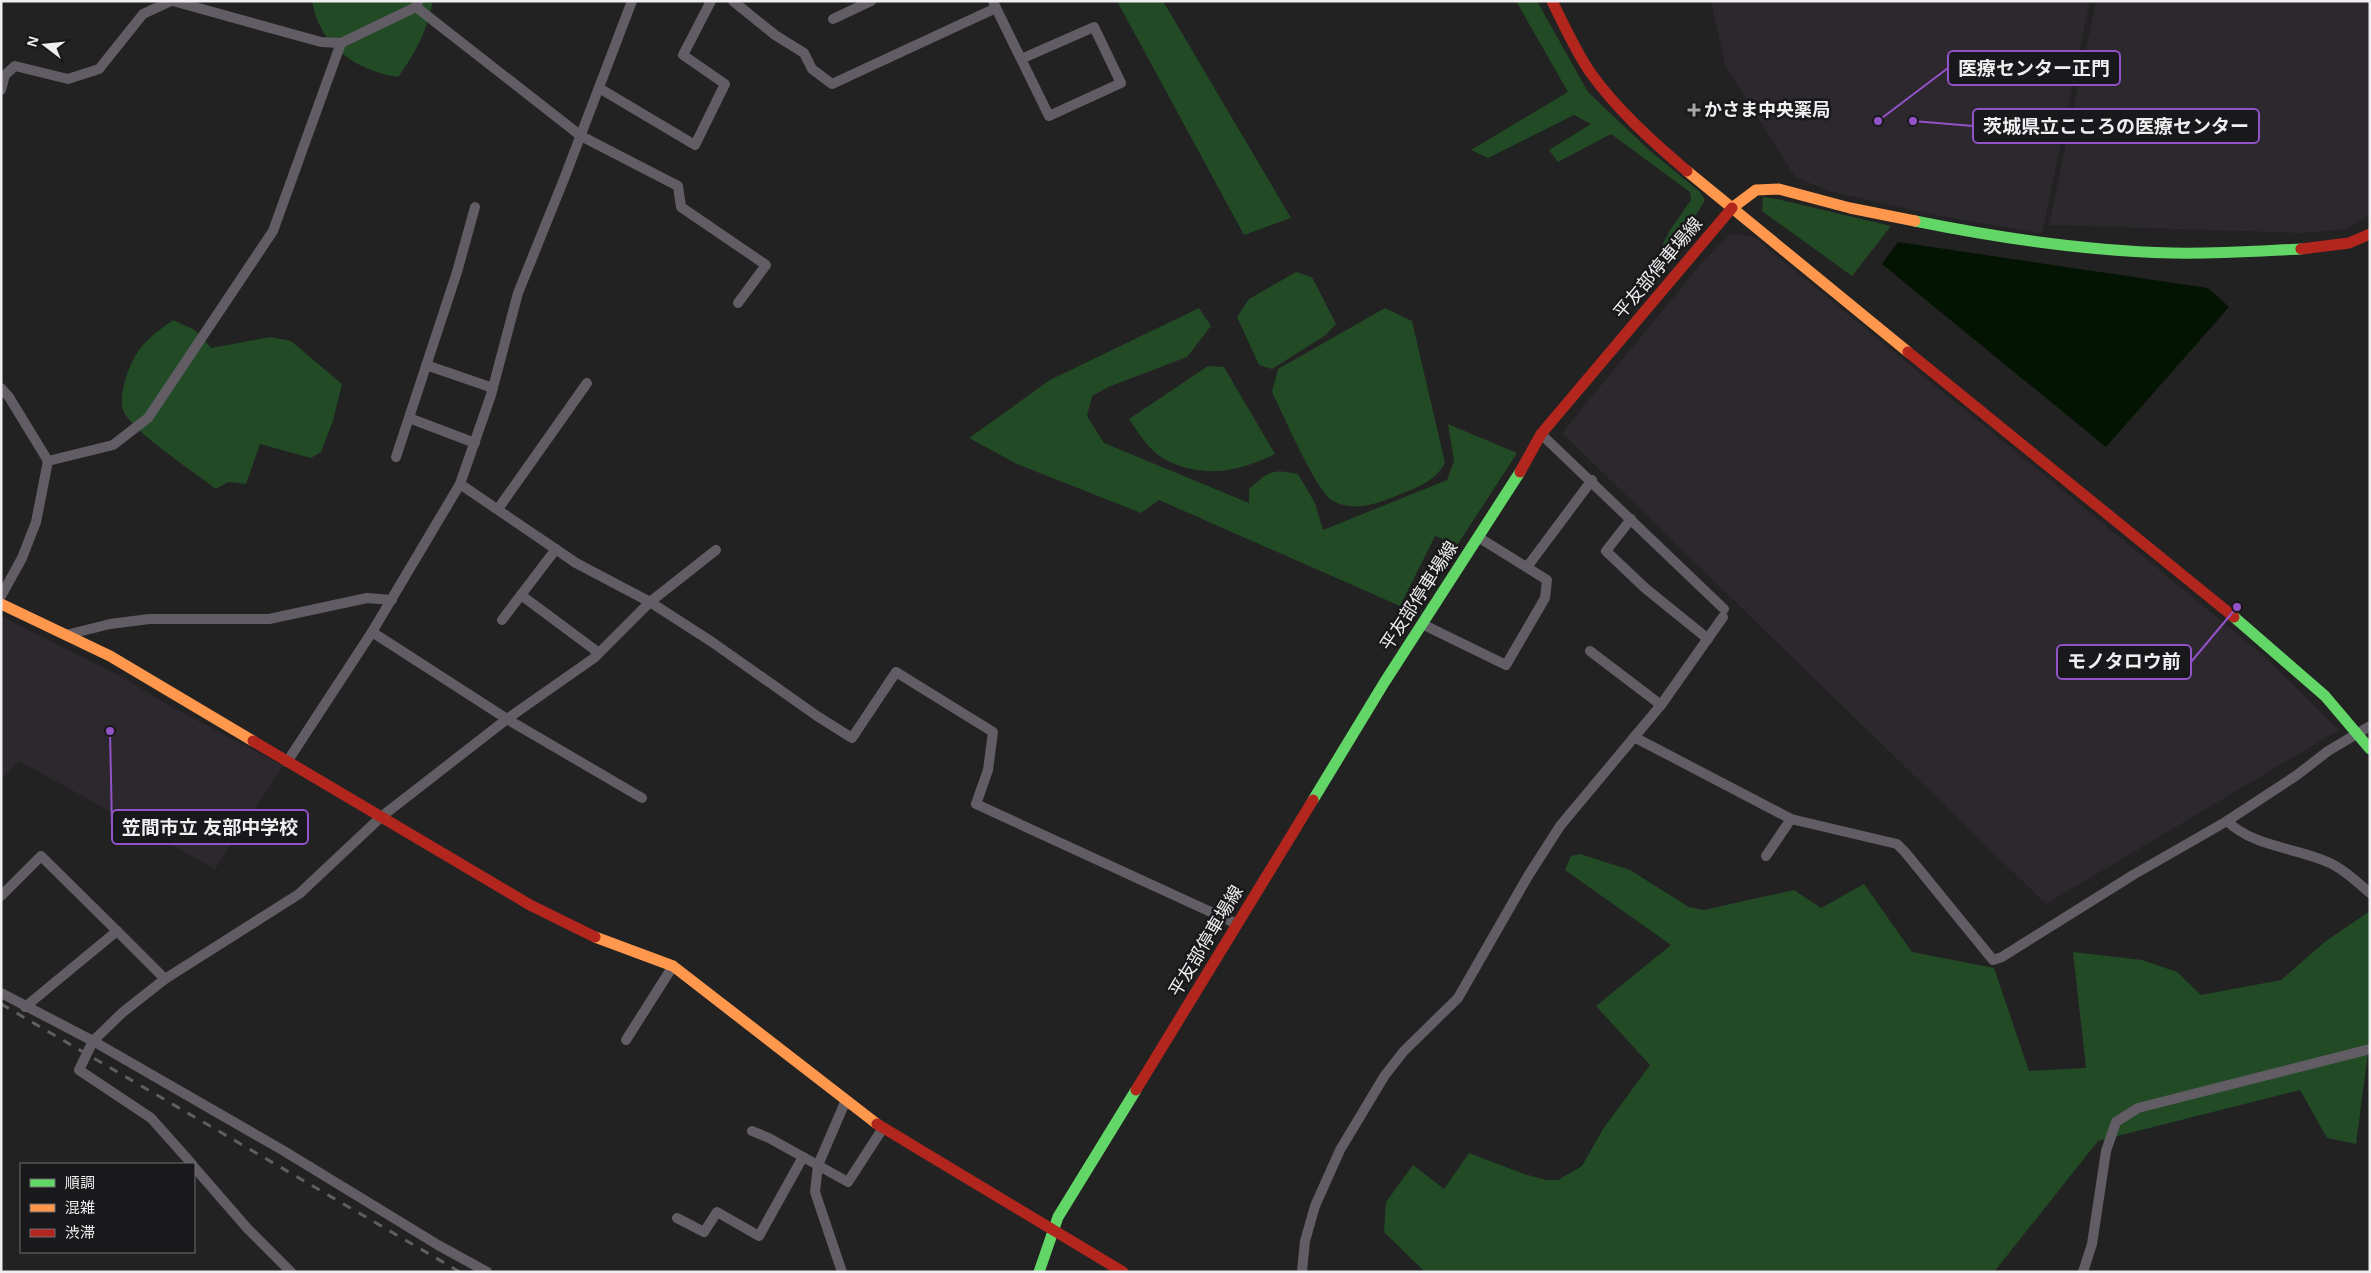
<svg xmlns="http://www.w3.org/2000/svg" width="2371" height="1273" viewBox="0 0 2371 1273" font-family="Helvetica,'Noto Sans JP',sans-serif">
  <rect width="100%" height="100%" fill="#222"/>
  <!-- built -->
  <g fill="#2c282e">
    <path d="M1711,1h379l-48,233 -117,-21 -96,-22 -34,-14 -70,-112z"/>
    <path d="M2096,1h274v214l-23,14 -45,4 -253,-8z"/>
    <path d="M1731,234l23,3 508,417 77,76 -293,174 -484,-471 142,-173z"/>
    <path d="M1,616l125,63 37,23 120,64 -68,103 -196,-108 -18,19z"/>
  </g>
  <!-- green -->
  <g fill="#214a25">
    <path d="M312,1h121c-6,29 -17,52 -35,76 -42,-6 -79,-32 -86,-76z"/>
    <path d="M1117,1h46l128,217 -47,17z"/>
    <path d="M1516,1h21l51,91 61,58 51,42 5,8 -34,56 -12,-4 11,-22 21,-30 -1,-8 -79,-58 -53,28 -9,-12 42,-26 -17,-9 -86,43 -17,-8 97,-58z"/>
    <path d="M1763,197l14,2 114,27 -39,50 -90,-65z"/>
    <path d="M1296,272l16,5 24,47 -10,11 -54,34 -13,-4 -22,-48 12,-18z"/>
    <path d="M1199,308l12,18 -24,31 -79,30 -16,9 -5,20 17,27 145,60v-14c19,-17 24,-21 49,-15l17,29 8,27 124,-50 7,-19 -6,-37 69,29 -59,91 -23,-8 -35,70 -241,-106 -18,13 -124,-49 -48,-26 81,-58z"/>
    <path d="M1385,308l27,13 33,142c-11,20 -30,25 -49,33 -20,8 -42,16 -63,5 -16,-8 -51,-89 -61,-109l6,-23z"/>
    <path d="M173,320l22,10 16,18 60,-11 20,4 51,43 -9,37 -12,31 -10,6 -51,-14 -14,40 -18,-2 -12,7c-20,-16 -85,-58 -93,-79 -3,-10 0,-23 3,-33 11,-31 22,-39 47,-57z"/>
    <path d="M1208,366l16,1 51,87c-36,17 -69,25 -107,7 -17,-8 -29,-27 -39,-42z"/>
    <path d="M1580,854l50,16 59,37 15,3 90,-20 27,18 43,-24 48,68 82,16 35,103 57,-3 -13,-116 69,8 35,12 24,23 80,-15 45,-39 44,-30v127l-14,106 -29,-6 -27,-48 -202,51 -104,131h-569l-41,-40 2,-30 27,-37 31,24 25,-36 55,21 22,6h12l24,-14 21,-37 47,-64 -54,-59 75,-61 -106,-75 6,-14z"/>
  </g>
  <!-- water -->
  <path fill="#031403" d="M1898,242l310,46 21,19 -123,140 -224,-183z"/>
  <g fill="none" stroke-linecap="round" stroke-linejoin="round">
    <!-- street -->
    <g stroke="#625d64" stroke-width="10">
      <path d="M173,1l148,41 20,1 75,-36 2,-5"/>
      <path d="M733,1l42,34 29,18 8,16 20,15 164,-76 -3,-7"/>
      <path d="M416,7l165,129 97,50 3,21 85,58 -28,38"/>
      <path d="M996,8l53,108 72,-33 -27,-56 -73,32"/>
      <path d="M833,19l38,-18"/>
      <path d="M599,88l96,57 30,-61 -42,-29 28,-54"/>
      <path d="M1,90l4,-15 10,-9 53,13 31,-10 44,-55 28,-13"/>
      <path d="M426,365l67,23"/>
      <path d="M1,388l8,9 39,64"/>
      <path d="M409,418l66,25"/>
      <path d="M1541,434l183,175"/>
      <path d="M396,457l61,-185 18,-65"/>
      <path d="M460,484l116,79 74,39 62,40 105,74 35,22 44,-66 97,60 -5,38 -12,34 261,120"/>
      <path d="M498,509l89,-126"/>
      <path d="M1631,519l-25,32 39,37 63,51"/>
      <path d="M1527,567l65,-87"/>
      <path d="M521,595l78,58"/>
      <path d="M1,596l21,-38 14,-36 12,-61 65,-16 35,-27 125,-187 68,-188"/>
      <path d="M502,620l54,-71"/>
      <path d="M1422,624l84,41 39,-67 2,-18 -69,-43"/>
      <path d="M372,632l135,87 135,79"/>
      <path d="M66,635l44,-11 39,-5h120l98,-21 25,2"/>
      <path d="M1590,651l71,54"/>
      <path d="M1634,737l157,82 106,25 8,8 88,108 9,-3 131,-82 94,-54 70,-46 31,-24 42,-25"/>
      <path d="M287,762l85,-130 88,-148 31,-89 27,-102 46,-114 68,-178"/>
      <path d="M2227,821c28,27 69,26 103,42 15,7 27,19 40,30"/>
      <path d="M1766,856l25,-37"/>
      <path d="M1,896l40,-40 76,75"/>
      <path d="M1,993l92,48 191,110 154,94 49,27"/>
      <path d="M25,1007l92,-76 48,48"/>
      <path d="M626,1040l47,-74"/>
      <path d="M752,1131l17,7 79,44 35,-54"/>
      <path d="M192,1164l-41,-46 -72,-48 14,-29 30,-29 42,-33 134,-85 82,-77 126,-98 87,-61 56,-56 66,-52"/>
      <path d="M194,1167l53,61 44,44"/>
      <path d="M677,1218l27,14 13,-20 42,24 44,-79"/>
      <path d="M842,1272l-27,-80 3,-27 28,-65"/>
      <path d="M1302,1272l3,-31 10,-35 25,-56 45,-75 19,-24 54,-53 70,-122 32,-50 101,-121 62,-88"/>
      <path d="M2083,1272l9,-28 14,-93 10,-29 22,-14 232,-59"/>
    </g>
    <!-- fast -->
    <g stroke="#63d668" stroke-width="11">
      <path d="M1915,221c84,17 170,30 257,32 42,1 86,-2 129,-4"/>
      <path d="M2234,617l91,79 45,53"/>
      <path d="M1313,800l71,-117 136,-211"/>
      <path d="M1039,1272l19,-55 78,-127"/>
    </g>
    <!-- slow -->
    <g stroke="#ff974d" stroke-width="11">
      <path d="M1687,171l221,181"/>
      <path d="M1732,208l24,-18 23,-1 71,19 65,13"/>
      <path d="M1,604l109,52 143,85"/>
      <path d="M595,937l78,29 204,158"/>
    </g>
    <!-- jam -->
    <g stroke="#b3261e" stroke-width="11">
      <path d="M1552,1c12,24 23,49 38,71 27,38 62,69 97,99"/>
      <path d="M2301,249l48,-6 21,-9"/>
      <path d="M1908,352l326,265"/>
      <path d="M1520,472l21,-38 191,-226"/>
      <path d="M253,741l277,164 65,32"/>
      <path d="M1136,1090l177,-290"/>
      <path d="M877,1124l246,148"/>
    </g>
    <!-- rail -->
    <path stroke="#615e62" stroke-width="3" stroke-dasharray="9 9" stroke-linecap="butt" d="M1,1004l459,268"/>
  </g>
  <!-- markers -->
  <path fill="#a7a7a8" stroke="#19181a" stroke-width="2" d="M1691.5 102.5h5v5h5v5h-5v5h-5v-5h-5v-5h5z"/>
  <g text-anchor="middle" dominant-baseline="central" stroke-width="5" stroke-linejoin="round" paint-order="stroke">
    <!-- poi labels -->
    <g font-size="18" font-weight="bold" fill="#efeef0" stroke="#19181a" text-anchor="start">
      <text x="1704" y="110">かさま中央薬局</text>
    </g>
    <!-- street labels -->
    <g font-size="18" fill="#efeef0" stroke="#19181a">
      <text transform="translate(1658 268) rotate(-50)">平友部停車場線</text>
      <text transform="translate(1419 596) rotate(-57)">平友部停車場線</text>
      <text transform="translate(1206 941) rotate(-59)">平友部停車場線</text>
    </g>
  </g>
  <!-- callouts -->
  <path fill="none" stroke="#9253c9" stroke-width="2" d="M1878 121L1948 68M1913 121L1973 126M2237 607L2191 662M110 731L112 827"/>
  <g fill="#9253c9" stroke="#19181a" stroke-width="2">
    <circle cx="1878" cy="121" r="5"/>
    <circle cx="1913" cy="121" r="5"/>
    <circle cx="2237" cy="607" r="5"/>
    <circle cx="110" cy="731" r="5"/>
  </g>
  <g fill="#19181a" stroke="#9253c9" stroke-width="2">
    <rect x="1948" y="51" width="172" height="34" rx="5"/>
    <rect x="1973" y="109" width="286" height="34" rx="5"/>
    <rect x="2057" y="645" width="134" height="34" rx="5"/>
    <rect x="112" y="810" width="196" height="34" rx="5"/>
  </g>
  <g font-size="19" text-anchor="middle" font-weight="bold" fill="#efeef0">
    <text x="2034" y="75">医療センター正門</text>
    <text x="2116" y="133">茨城県立こころの医療センター</text>
    <text x="2124" y="668">モノタロウ前</text>
    <text x="210" y="834">笠間市立 友部中学校</text>
  </g>
  <!-- border -->
  <rect width="2371" height="1273" fill="none" stroke="#efeef0" stroke-width="5"/>
  <!-- legend -->
  <rect x="20" y="1163" width="175" height="90" fill="#19181a" stroke="#6f6e70"/>
  <rect x="30" y="1179" width="25" height="8" fill="#63d668" stroke="#6f6e70"/>
  <text x="65" y="1188" font-size="15" fill="#efeef0">順調</text>
  <rect x="30" y="1204" width="25" height="8" fill="#ff974d" stroke="#6f6e70"/>
  <text x="65" y="1213" font-size="15" fill="#efeef0">混雑</text>
  <rect x="30" y="1229" width="25" height="8" fill="#b3261e" stroke="#6f6e70"/>
  <text x="65" y="1238" font-size="15" fill="#efeef0">渋滞</text>
  <!-- north arrow -->
  <g transform="translate(45 45) rotate(286)" stroke="#19181a" stroke-width="4" paint-order="stroke">
  <path d="M0-4L9 19L0 12L-9 19Z" fill="#efeef0"/>
  <text y="-8" font-size="14" font-weight="bold" text-anchor="middle" fill="#efeef0">N</text>
  </g>
</svg>
